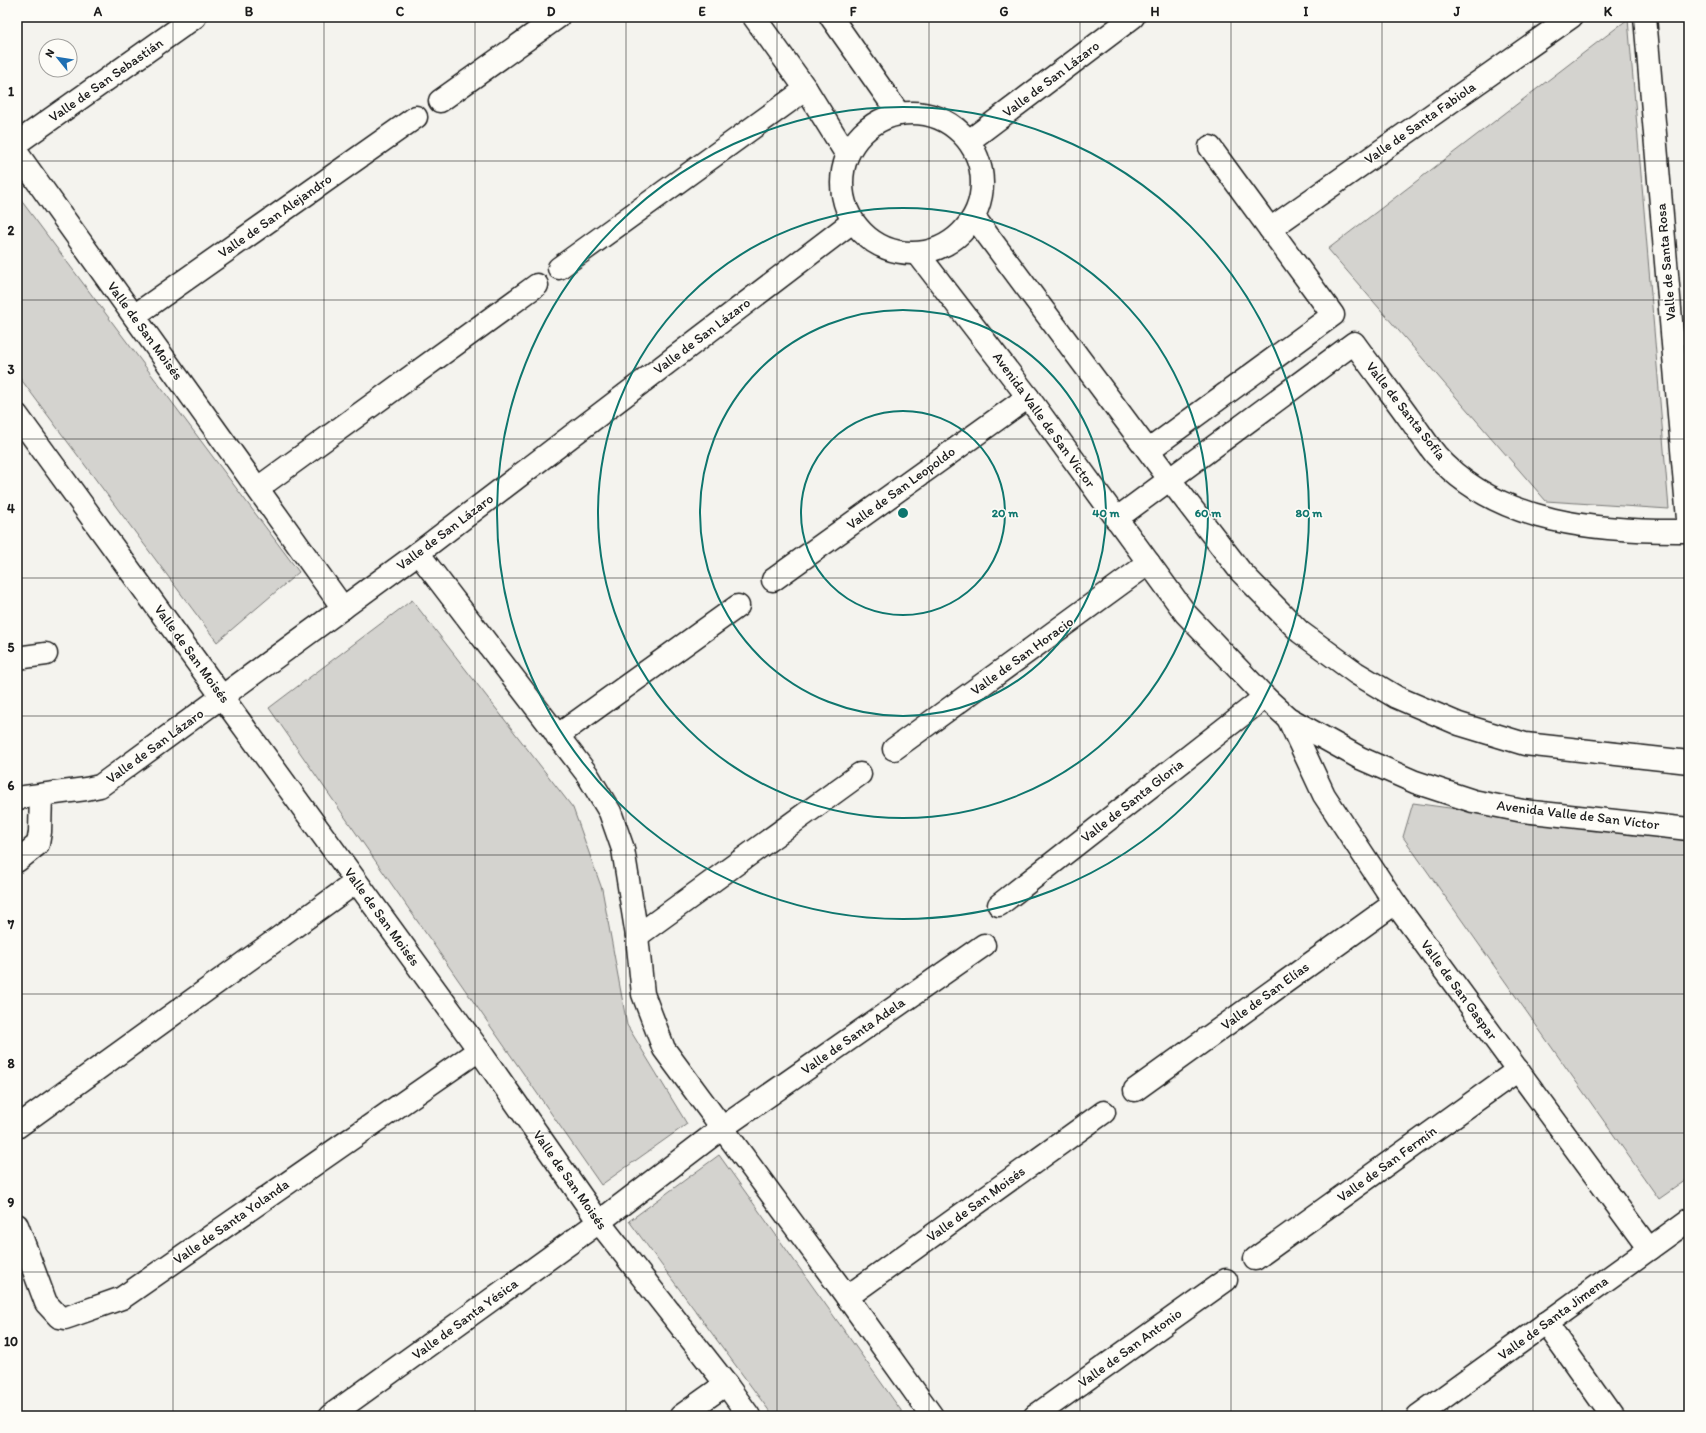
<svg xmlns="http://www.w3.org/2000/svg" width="1706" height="1433" viewBox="0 0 1706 1433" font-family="Itim,sans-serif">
  <rect width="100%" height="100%" fill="#f4f3ee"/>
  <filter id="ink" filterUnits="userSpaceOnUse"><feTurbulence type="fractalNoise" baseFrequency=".025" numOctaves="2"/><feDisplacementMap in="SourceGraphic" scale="8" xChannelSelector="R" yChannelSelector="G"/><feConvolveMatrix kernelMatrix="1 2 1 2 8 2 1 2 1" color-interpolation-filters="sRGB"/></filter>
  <g filter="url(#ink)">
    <!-- green -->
    <g fill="#d4d3cf" stroke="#787876">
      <path d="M1628,19l41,490 -123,-8 -218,-252z"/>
      <path d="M17,195l282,377 -82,70 -200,-268z"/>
      <path d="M412,600l161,208 29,81 25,136 60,99 -86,61 -332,-477z"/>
      <path d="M1413,803l276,38v337l-30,21 -256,-362z"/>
      <path d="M719,1155l186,261h-132l-144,-195z"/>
    </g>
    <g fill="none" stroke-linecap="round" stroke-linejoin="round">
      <defs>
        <g id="street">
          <path d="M1645,17l44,514"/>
          <path d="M440,101l118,-84"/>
          <path d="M969,141l164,-124"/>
          <path d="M17,143l178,-126"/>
          <path d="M17,153l326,455"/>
          <path d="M1270,229l301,-212"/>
          <path d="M559,268l247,-179"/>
          <path d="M134,316l282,-199"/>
          <path d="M17,415l462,635 120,172 127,162 23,32"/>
          <path d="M1149,450l184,-135 -123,-168"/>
          <path d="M258,488l279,-203"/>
          <path d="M1116,519l238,-176c18,25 37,50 55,75 9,12 18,26 27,37 62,70 166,77 253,76"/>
          <path d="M418,553l169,221 23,38 13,37 14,87 6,58 21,55 183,248 85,119"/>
          <path d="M773,580l255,-183"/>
          <path d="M17,658l29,-4"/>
          <path d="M1288,718l36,77 71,108 254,346"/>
          <path d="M557,736l181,-130"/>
          <path d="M894,749l255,-186"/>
          <path d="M17,798l69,-9 14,-3 11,-8 307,-225 434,-331"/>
          <path d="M17,861l21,-17 2,-12 1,-37"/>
          <path d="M999,905l266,-208"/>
          <path d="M637,936l223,-162"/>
          <path d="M1135,1090l260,-187"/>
          <path d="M17,1127l339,-245"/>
          <path d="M17,1225l29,78 13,14 6,1 6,-2 51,-18 357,-248"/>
          <path d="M1255,1259l263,-189"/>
          <path d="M847,1297l257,-185"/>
          <path d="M1546,1323l66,93"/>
          <path d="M330,1416l269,-194 123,-94 262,-183"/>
          <path d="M681,1416l45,-32"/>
          <path d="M1035,1416l191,-136"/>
          <path d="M1418,1416l271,-196"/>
        </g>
        <g id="secondary">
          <path d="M754,17l52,72 41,66"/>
          <path d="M831,17l68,97"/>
          <circle cx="912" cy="183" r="70"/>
          <path d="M974,217l196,263 71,92 59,60 56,41 40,24 63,27 66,20 164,18"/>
          <path d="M918,254l110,143 158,217 79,83 23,21 72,40 55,24 58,19 50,10 166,18"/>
        </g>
      </defs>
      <!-- street casing -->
      <use href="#street" stroke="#1c1c1c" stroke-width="25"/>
      <!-- secondary casing -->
      <use href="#secondary" stroke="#1c1c1c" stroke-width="25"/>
      <!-- street -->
      <use href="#street" stroke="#fdfcf7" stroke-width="22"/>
      <!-- secondary -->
      <use href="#secondary" stroke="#fdfcf7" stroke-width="22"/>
    </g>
  </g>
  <!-- grid -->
  <path fill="none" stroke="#1c1c1c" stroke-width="1" stroke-opacity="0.55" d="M173,17v1399M324,17v1399M475,17v1399M626,17v1399M777,17v1399M929,17v1399M1080,17v1399M1231,17v1399M1382,17v1399M1533,17v1399M17,161h1672M17,300h1672M17,439h1672M17,578h1672M17,716h1672M17,855h1672M17,994h1672M17,1133h1672M17,1272h1672"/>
  <!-- distance rings -->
  <g fill="none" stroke="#0f766e" stroke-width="2">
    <circle cx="903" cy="513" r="102"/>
    <circle cx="903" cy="513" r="203"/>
    <circle cx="903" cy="513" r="305"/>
    <circle cx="903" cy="513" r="406"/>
  </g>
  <g text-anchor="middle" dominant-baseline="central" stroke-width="3" stroke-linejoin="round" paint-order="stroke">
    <!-- street labels -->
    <g font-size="14" fill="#1c1c1c" stroke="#fdfcf7">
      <text transform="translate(1051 79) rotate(-37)">Valle de San Lázaro</text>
      <text transform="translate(106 80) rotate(-35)">Valle de San Sebastián</text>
      <text transform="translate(1420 123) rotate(-35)">Valle de Santa Fabiola</text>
      <text transform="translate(275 216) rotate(-35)">Valle de San Alejandro</text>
      <text transform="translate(1666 262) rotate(-95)">Valle de Santa Rosa</text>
      <text transform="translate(145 331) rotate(54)">Valle de San Moisés</text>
      <text transform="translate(702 336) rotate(-37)">Valle de San Lázaro</text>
      <text transform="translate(1406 411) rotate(52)">Valle de Santa Sofía</text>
      <text transform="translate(1044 420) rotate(54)">Avenida Valle de San Víctor</text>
      <text transform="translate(901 488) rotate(-36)">Valle de San Leopoldo</text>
      <text transform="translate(445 532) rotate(-37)">Valle de San Lázaro</text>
      <text transform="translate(192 654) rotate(54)">Valle de San Moisés</text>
      <text transform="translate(1022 656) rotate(-36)">Valle de San Horacio</text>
      <text transform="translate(155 746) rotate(-36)">Valle de San Lázaro</text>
      <text transform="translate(1132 801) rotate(-38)">Valle de Santa Gloria</text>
      <text transform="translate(1578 815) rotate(7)">Avenida Valle de San Víctor</text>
      <text transform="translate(382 917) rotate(54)">Valle de San Moisés</text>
      <text transform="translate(1459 990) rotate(54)">Valle de San Gaspar</text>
      <text transform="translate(1265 996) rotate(-36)">Valle de San Elías</text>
      <text transform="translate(853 1036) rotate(-35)">Valle de Santa Adela</text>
      <text transform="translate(1387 1164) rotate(-36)">Valle de San Fermín</text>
      <text transform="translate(570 1180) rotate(55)">Valle de San Moisés</text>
      <text transform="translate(976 1204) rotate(-36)">Valle de San Moisés</text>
      <text transform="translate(231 1222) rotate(-35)">Valle de Santa Yolanda</text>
      <text transform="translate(1553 1318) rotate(-36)">Valle de Santa Jimena</text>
      <text transform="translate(465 1319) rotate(-36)">Valle de Santa Yésica</text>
      <text transform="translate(1130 1348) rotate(-36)">Valle de San Antonio</text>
    </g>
  </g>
  <circle cx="903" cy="513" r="6" fill="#0f766e" stroke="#fdfcf7" stroke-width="2"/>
  <g font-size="12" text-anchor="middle" font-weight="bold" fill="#0f766e" stroke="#fdfcf7" stroke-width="3" stroke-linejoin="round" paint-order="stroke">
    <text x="1005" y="517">20 m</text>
    <text x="1106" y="517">40 m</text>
    <text x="1208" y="517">60 m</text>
    <text x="1309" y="517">80 m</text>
  </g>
  <!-- margin -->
  <rect width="1706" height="1433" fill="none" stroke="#fdfcf7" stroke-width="44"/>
  <!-- north arrow -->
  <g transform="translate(58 58) rotate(300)"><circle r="19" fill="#fdfcf7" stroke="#a3a29f"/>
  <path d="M0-3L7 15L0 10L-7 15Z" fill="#1f6fb2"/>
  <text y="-6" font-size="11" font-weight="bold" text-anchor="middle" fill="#1c1c1c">N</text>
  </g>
  <rect x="22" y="22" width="1662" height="1389" fill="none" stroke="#1c1c1c" stroke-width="1.5"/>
  <g font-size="13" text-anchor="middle" font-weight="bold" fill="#1c1c1c">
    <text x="98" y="16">A</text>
    <text x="249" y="16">B</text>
    <text x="400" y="16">C</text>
    <text x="551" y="16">D</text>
    <text x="702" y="16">E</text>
    <text x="853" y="16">F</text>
    <text x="1004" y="16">G</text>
    <text x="1155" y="16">H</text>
    <text x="1306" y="16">I</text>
    <text x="1457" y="16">J</text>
    <text x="1608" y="16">K</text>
    <text x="11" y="96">1</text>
    <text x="11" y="235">2</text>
    <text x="11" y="374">3</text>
    <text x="11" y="513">4</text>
    <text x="11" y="652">5</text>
    <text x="11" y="790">6</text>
    <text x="11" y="929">7</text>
    <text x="11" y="1068">8</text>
    <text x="11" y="1207">9</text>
    <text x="11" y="1346">10</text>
  </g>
</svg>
